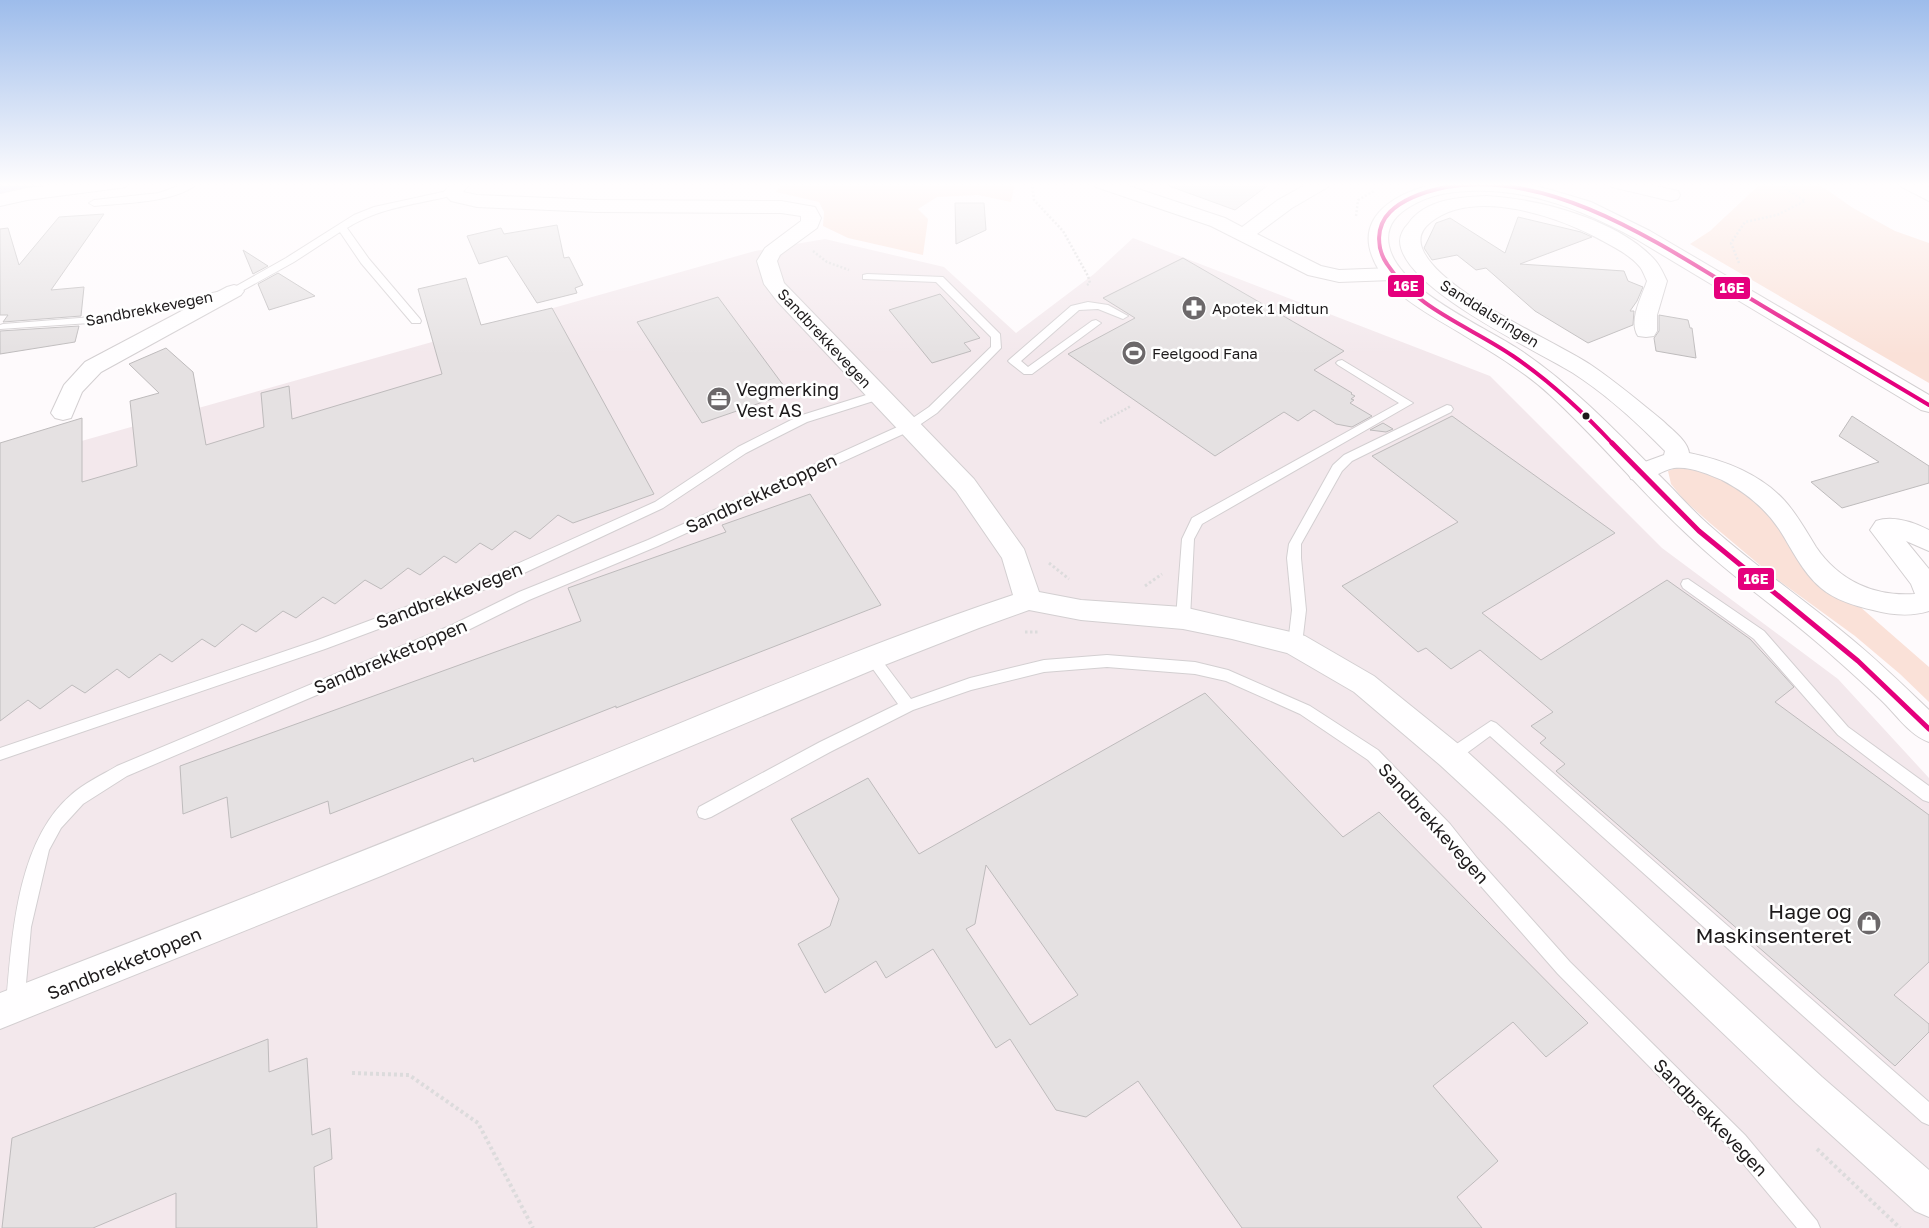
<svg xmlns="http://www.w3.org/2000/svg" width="1929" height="1228" viewBox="0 0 1929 1228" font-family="'Golos Text',sans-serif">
  <rect width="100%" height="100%" fill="#fefafc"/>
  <!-- built -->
  <path fill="#f3e8ec" d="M1133,238l357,138 172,172 176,131 91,99v450h-1929v-764l755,-213 70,-12 119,28 72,66 78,-59z"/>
  <!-- green -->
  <g fill="#fae1d8">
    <path d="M783,183h232l-4,19 -33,-7 -41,2 -19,12 10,10 -5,36 -75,-17 -25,-12 1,-14 -5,-10 -43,-10z"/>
    <path d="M1755,183h62l36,25 42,23 34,12v140l-239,-139 20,-13 48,-45z"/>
    <path d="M1687,467l17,3 47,24 99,104 79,69v35l-29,-28 -45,-38 -81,-59 -63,-53 -27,-24 -13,-16 -3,-13 8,-3z"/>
  </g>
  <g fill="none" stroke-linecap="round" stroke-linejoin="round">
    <!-- river -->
    <path fill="#cec8ef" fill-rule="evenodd" d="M0,183h48l-6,8 -42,7z"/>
  </g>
  <!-- building -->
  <g fill="#e5e1e2" stroke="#bebbbc" fill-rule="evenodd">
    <path d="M1170,183h101l-36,27 -66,-24z"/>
    <path d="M955,203h29l2,27 -30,14z"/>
    <path d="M104,214l-53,76 33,-3 -3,29 -78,6 5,-7h-8v-86l8,-1 11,37 40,-48z"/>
    <path d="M1518,217l63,15 11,5 -72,27 104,7 4,10 15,6 -6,14 -7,10h4l-1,14 -45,18 -53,-32 -49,-43 -10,2 -19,-15 -25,5 -8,-12 12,-25 14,-5 55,35z"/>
    <path d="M557,225l7,33 5,-1 14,28 -8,3 2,5 -40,10 -30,-47 -28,8 -12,-28 34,-8 3,6z"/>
    <path d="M243,250l25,16 -15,8z"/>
    <path d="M1183,258l161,93 -30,19 38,23 -1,1 4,2 -4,3 3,1 -4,3 22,13 -20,11 -16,-3 -22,-14 -16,11 -14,-9 -69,44 -147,-102 67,-36 -32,-20z"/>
    <path d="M278,273l37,23 -46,14 -11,-26z"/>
    <path d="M466,278l15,47 71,-17 102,186 -81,29 -15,-8 -28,24 -15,-8 -23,19 -12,-7 -24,20 -12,-7 -24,19 -12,-7 -27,21 -16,-9 -30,24 -12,-7 -27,21 -13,-7 -27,21 -14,-8 -27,23 -13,-8 -30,23 -12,-8 -31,24 -12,-9 -32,24 -13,-8 -32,24 -12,-9 -28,21v-278l82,-25v64l55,-16 -7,-65 29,-8 -30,-29 37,-16 27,24 13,73 58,-18 -3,-34 28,-7 3,33 150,-45 -24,-85z"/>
    <path d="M940,294l40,44 -16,5 7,8 -39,12 -43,-53z"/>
    <path d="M718,297l71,96 -87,30 -65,-101z"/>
    <path d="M1659,315l29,5 2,8h2l4,30 -40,-7 -2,-13 5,-7z"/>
    <path d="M79,326l-4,16 -75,12v-23z"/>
    <path d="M1452,416l163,117 -133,80 59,47 126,-80 83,59 25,27 19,21 -19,15 154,113v147l-35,33 35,29v8l-34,34 -339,-295 9,-7 -25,-21 6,-5 -15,-12 22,-14 -73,-62 -29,19 -25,-21 -8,4 -76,-66 116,-64 -86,-66z"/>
    <path d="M1852,416l77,50v17l-87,25 -31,-26 68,-20 -40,-26z"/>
    <path d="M1383,423l10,6 -7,3 -16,-2z"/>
    <path d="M810,494l71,111 -265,103v-2l-142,56 -1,-4 -143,56 -2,-13 -97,37 -4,-41 -44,17 -3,-48 401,-145 -13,-33 158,-56 -4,-7z"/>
    <path d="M1205,693l138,144 36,-25 209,211 -42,34 -33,-35 -80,64 65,75 -41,36 25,31h-240l-104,-147 -52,36 -30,-7 -46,-71 -14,9 -63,-99 -47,29 -10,-17 -51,32 -27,-49 32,-18 9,-27 -48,-80 77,-41 51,76zM986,865l92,130 -48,30 -64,-96 9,-5z"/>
    <path d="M268,1039l1,33 38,-14 5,77 18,-7 2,31 -18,8 3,61h-141v-35l-83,35h-91l10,-90z"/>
  </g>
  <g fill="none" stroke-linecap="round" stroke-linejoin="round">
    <defs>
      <g id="service">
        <path d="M186,183h12c-21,20 -76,20 -104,23l-5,-3 5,-3 65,-7z"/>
        <path d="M452,190l3,1v4c-37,9 -75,12 -108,33l22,31 51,60 1,2 -1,2h-8l-51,-60 -21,-31 -46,30 -56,31 -133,29 -105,7v-4l3,-1 102,-8 126,-27 55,-31 68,-43 20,-8z"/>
        <path d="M867,274l76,3 57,57 1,14 -64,65 -25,17 -254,116 -129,54 -67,33 -335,143 -44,28 -22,24 -12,22 -18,77 -7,79 -3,6 -6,3 -6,-3 -3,-6c6,-67 10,-164 65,-211 13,-12 31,-20 46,-29l335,-141 67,-33 129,-52 256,-116 25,-17 62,-60v-10l-55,-55 -73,-3v-4z"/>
        <path d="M1088,302l20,3 20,11 -5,3 -25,-10 -19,1 -58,51 7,6 64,-46 4,-1 5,3 -69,51h-8l-14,-11 -2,-2 2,-2 61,-53z"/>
        <path d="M1342,360l71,43 -211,121 -8,15 -4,79 -2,4 -5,1 -5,-1 -2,-4 6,-79 10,-21 207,-115 -61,-38 -2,-2 2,-2z"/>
        <path d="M879,391l4,1 2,3 -2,3 -76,24 -61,31 -83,55 -156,73 -182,68 -325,111v-12l315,-107 182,-68 158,-71 83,-55 61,-31z"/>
        <path d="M1447,405l4,1 2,3 -2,3 -99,49 -10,10 -41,73v14l5,52 -4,34 -2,4 -5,2 -5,-2 -2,-4 4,-34 -5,-52 2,-14 44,-79 11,-10z"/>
        <path d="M1688,579l76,52 84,96 81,59v16l-6,-2 -85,-65 -84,-96 -71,-51 -2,-4 2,-4z"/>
        <path d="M872,652l5,2 34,45 59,-21 74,-18 63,-5 88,7 33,8 82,36 68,44 72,74 27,34 93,104 175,173 72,86 3,7h-23l-66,-79 -173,-175 -93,-106 -27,-34 -70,-74 -68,-46 -74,-33 -31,-7 -88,-7 -63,5 -73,18 -58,20 -83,42 -119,65 -6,2 -6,-2 -2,-5 2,-5 121,-65 78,-38 -33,-46 2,-4z"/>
        <path d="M1491,721l5,2 433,379v23l-7,-3 -432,-386 -34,25 -5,1 -5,-1 -3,-5 3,-5z"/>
      </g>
      <g id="minor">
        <path d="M73,183h55l-3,4 -6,1 -92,12 -27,6v-12l27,-6z"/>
        <path d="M1093,183h27l105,35 17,9 36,-27 31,-17h22l-3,4 -36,21 -35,26 64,32 18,4 53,-2 7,2 3,4 -3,4 -7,2 -53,2 -31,-7 -97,-49 -115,-39z"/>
        <path d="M1609,183h33l36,8 2,4 -2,4 -7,2 -59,-14z"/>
        <path d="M1899,183h22l8,4v14l-27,-14z"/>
        <path d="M1487,196c52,3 129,23 166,62 7,7 10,15 14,23l-10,34v16l-3,5 -8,1 -8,-1c-10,-15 4,-40 9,-55 -2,-4 -4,-10 -7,-14 -9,-11 -24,-19 -37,-26 -43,-24 -128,-54 -172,-19 -9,7 -13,15 -9,26 16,43 129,91 169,117 25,17 49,37 72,56 8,8 25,20 26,32 34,7 70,20 95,47 13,14 22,31 32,47 23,34 59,50 99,47l-4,-10 -41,-54 6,-9c17,-6 37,1 53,9v21l-23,-10 23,28v42c-19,6 -37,4 -56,-1 -18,-4 -38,-10 -52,-22 -19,-16 -29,-39 -42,-59 -14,-21 -34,-37 -57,-49 -14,-6 -32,-14 -48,-12 -16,3 -26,16 -43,11l-3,-6 3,-6 33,-12 1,-4 -10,-10c-23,-23 -54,-50 -82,-68 -37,-23 -172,-85 -173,-132 0,-6 4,-13 8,-17 17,-25 52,-27 79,-28z"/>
        <path d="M234,285l7,2 3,4 -3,4 -140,77 -19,20 -11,26 -8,2 -8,-2 -4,-5 13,-28 21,-23 142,-75z"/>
      </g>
      <path id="tertiary" d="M451,183h19l-7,9 14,3 120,5 184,1 34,6 6,11 -4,10 -37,27 -3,6 7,22 190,196 50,70 15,43 42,8 102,7 112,26 10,3 69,40 88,71 360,330 107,93v47l-14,-6 -119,-108 -292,-279 -64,-59 -86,-73 -67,-39 -55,-14 -49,-10 -102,-9 -52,-10 -50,18 -97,38 -501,210 -381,153v-36c194,-75 387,-151 580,-229 144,-58 286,-120 433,-169l-11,-37 -46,-67 -179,-190 -13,-17 -7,-23 8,-13 36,-27v-5l-20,-3 -184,-1 -120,-5 -26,-6 -8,-8z"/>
      <path id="secondary" d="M1441,183h83l27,7 40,12 59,29 279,164v17l-8,-2 -285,-171c-52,-28 -106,-51 -167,-48 -21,1 -40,4 -58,15 -16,9 -26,21 -22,40 9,44 95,80 131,104 55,37 100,85 146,132 14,14 28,30 43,43 42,38 90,71 134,107 30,24 58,51 86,78v32c-20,-7 -33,-28 -48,-42 -15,-14 -30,-28 -45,-41 -47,-43 -100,-78 -146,-122 -49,-45 -91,-97 -140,-142 -25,-23 -55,-41 -85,-59 -33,-21 -79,-41 -93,-80 -17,-45 34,-67 69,-73z"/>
    </defs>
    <!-- service casing -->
    <use href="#service" stroke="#d3cfd1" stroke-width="2"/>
    <!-- minor casing -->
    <use href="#minor" stroke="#d3cfd1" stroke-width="2"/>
    <!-- tertiary casing -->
    <use href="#tertiary" stroke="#d3cfd1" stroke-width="2"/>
    <!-- secondary casing -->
    <use href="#secondary" stroke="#d3cfd1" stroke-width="2"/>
    <!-- path-far2 -->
    <g stroke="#dcdbdc" stroke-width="2.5" stroke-dasharray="2 2" stroke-linecap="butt">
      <path d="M1032,183l2,17 29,31 25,45 2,7 -3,2"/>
      <path d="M1356,216l2,-16 16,-9"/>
      <path d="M813,251l14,11 22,8"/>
      <path d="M1739,263l-8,-20 14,-21 32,-7 28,-14 -28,-18"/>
      <path d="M1100,423l31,-17"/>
    </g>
    <!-- path-far1 -->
    <g stroke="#dcdbdc" stroke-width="3" stroke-dasharray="2.5 2.5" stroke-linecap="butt">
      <path d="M1049,563l20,16"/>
      <path d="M1145,586l17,-12"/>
      <path d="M1025,632h14"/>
    </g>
    <!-- path -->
    <g stroke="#dcdbdc" stroke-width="4" stroke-dasharray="3 3" stroke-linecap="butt">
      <path d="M352,1073l57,2 69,48 55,105"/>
      <path d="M1817,1149l83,79"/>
    </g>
    <!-- service -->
    <use href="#service" fill="#fffeff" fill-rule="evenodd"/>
    <!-- minor -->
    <use href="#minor" fill="#fffeff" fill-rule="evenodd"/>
    <!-- tertiary -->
    <use href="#tertiary" fill="#fffeff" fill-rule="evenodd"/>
    <!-- secondary -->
    <use href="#secondary" fill="#fffeff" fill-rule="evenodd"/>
    <defs>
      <path id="bus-1-far1" d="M1613,444c-30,-32 -63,-63 -100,-88 -42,-29 -97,-47 -126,-92 -11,-16 -11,-38 3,-52 14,-14 37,-21 56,-25 111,-19 225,65 315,118 56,33 112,67 168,100"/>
      <path id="bus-1" d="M1612,443l87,88 159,130 71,68"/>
    </defs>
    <!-- bus-1-far1 casing -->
    <use href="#bus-1-far1" stroke="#fff" stroke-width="7"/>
    <!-- bus-1 casing -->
    <use href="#bus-1" stroke="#fff" stroke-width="9"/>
    <!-- bus-1-far1 -->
    <use href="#bus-1-far1" stroke="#e5007d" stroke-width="4"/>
    <!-- bus-1 -->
    <use href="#bus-1" stroke="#e5007d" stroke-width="5"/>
  </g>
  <!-- sky -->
  <linearGradient id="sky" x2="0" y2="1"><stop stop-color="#9dbceb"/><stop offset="0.52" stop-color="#fffdfe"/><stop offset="1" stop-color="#fffdfe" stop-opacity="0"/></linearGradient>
  <rect width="1929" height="355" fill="url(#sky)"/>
  <!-- icons -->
  <defs>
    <symbol id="pharmacy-disc" viewBox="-11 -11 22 22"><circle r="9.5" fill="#6c686a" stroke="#fff"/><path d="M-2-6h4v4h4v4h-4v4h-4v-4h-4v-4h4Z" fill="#fff"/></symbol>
    <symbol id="stadium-disc" viewBox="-11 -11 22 22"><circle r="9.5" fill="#6c686a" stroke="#fff"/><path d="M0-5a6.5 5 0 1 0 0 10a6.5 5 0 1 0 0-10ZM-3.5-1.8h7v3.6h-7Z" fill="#fff"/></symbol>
    <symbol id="office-disc" viewBox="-11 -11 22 22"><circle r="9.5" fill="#6c686a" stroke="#fff"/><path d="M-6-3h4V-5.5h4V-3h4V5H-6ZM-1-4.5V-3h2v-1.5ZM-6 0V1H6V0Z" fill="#fff"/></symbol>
    <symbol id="shop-disc" viewBox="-11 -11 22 22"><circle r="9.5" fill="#6c686a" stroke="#fff"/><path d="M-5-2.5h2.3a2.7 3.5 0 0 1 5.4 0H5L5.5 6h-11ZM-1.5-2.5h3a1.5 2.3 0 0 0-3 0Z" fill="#fff"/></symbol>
  </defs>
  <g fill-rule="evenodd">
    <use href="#pharmacy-disc" x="1180" y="294" width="28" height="28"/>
    <use href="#stadium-disc" x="1120" y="339" width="28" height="28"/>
    <use href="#office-disc" x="705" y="385" width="28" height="28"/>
    <use href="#shop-disc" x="1855" y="909" width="28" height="28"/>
  </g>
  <!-- markers -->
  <circle fill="#1d1a1b" stroke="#fff" stroke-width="2" cx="1586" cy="416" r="4.5"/>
  <g text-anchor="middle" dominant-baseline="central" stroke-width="5" stroke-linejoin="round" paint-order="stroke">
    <!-- far-street labels -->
    <g font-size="15" fill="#1d1a1b" stroke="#fff">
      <text transform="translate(149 308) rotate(-11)">Sandbrekkevegen</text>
      <text transform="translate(1490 313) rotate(32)">Sanddalsringen</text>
      <text transform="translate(825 338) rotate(47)">Sandbrekkevegen</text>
    </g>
    <!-- far-poi labels -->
    <g font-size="15" fill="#1d1a1b" stroke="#fff" text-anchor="start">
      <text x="1212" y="308">Apotek 1 Midtun</text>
      <text x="1152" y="353">Feelgood Fana</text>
    </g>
    <!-- poi labels -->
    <g font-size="18" fill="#1d1a1b" stroke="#fff" text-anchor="start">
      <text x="736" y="389">Vegmerking<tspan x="736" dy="21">Vest AS</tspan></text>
    </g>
    <!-- street labels -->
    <g font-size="18" fill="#1d1a1b" stroke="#fff">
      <text transform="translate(761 493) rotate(-25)">Sandbrekketoppen</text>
      <text transform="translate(449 595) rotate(-21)">Sandbrekkevegen</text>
      <text transform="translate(390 656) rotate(-23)">Sandbrekketoppen</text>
      <text transform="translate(1434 823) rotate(48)">Sandbrekkevegen</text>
      <text transform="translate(124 963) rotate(-22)">Sandbrekketoppen</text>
      <text transform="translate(1711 1117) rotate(46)">Sandbrekkevegen</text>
    </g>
    <!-- near-poi labels -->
    <g font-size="21" fill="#1d1a1b" stroke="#fff" text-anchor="end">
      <text x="1852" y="911">Hage og<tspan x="1852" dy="24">Maskinsenteret</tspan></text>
    </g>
  </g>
  <g stroke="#fff" stroke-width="2">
    <rect x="1387" y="274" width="38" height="24" rx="5" fill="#e5007d"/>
    <rect x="1713" y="276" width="38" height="24" rx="5" fill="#e5007d"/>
    <rect x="1737" y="567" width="38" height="24" rx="5" fill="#e5007d"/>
  </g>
  <g font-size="14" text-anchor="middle" font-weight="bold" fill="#fff">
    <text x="1406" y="291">16E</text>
    <text x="1732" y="293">16E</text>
    <text x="1756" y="584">16E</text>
  </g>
</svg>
